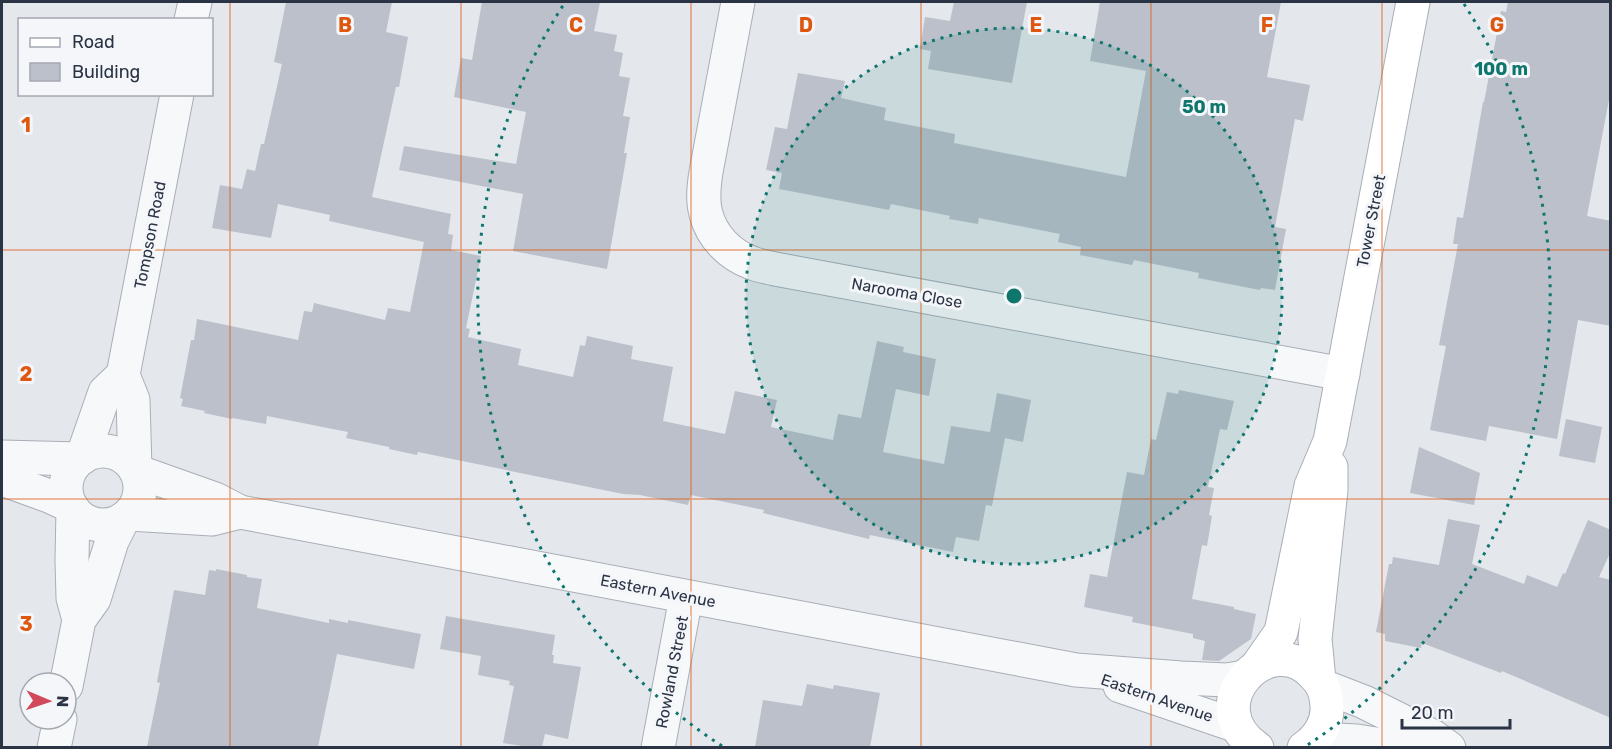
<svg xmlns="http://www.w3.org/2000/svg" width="1612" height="749" viewBox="0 0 1612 749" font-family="Rubik,sans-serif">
  <rect width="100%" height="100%" fill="#e4e7ec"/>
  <!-- building -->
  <g fill="#bbc0ca">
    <path d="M286,2h106l-6,30 22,5 -9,50h-3l-24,110 79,17 -3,20 5,1 -2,15 30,6 -15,72 4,1 -2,8 53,12 -3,16 55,12 7,-32 5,1 2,-10 46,10 -2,13 42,8 -10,54 62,13 10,-43 42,9 -6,27 62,13 5,-26 23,4 16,-77 27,6 -1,5 33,7 -7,37 -33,-7 -13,63 61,12 7,-38 39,6 7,-39 34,7 -8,42 -18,-4 -13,68 -6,-1 -7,36 -23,-4 -3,15 -83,-17 -1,4 -106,-26 1,-3 -73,-15 -3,10 -48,-10 -17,-1 -205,-42 -1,3 -28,-6v-2l-43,-9 2,-6 -81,-16 -1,8 -34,-6v1l-28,-6 1,-2 -24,-5 2,-7 -3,-1 11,-58h3l3,-21 101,21 6,-29 8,1 2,-9 71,17 3,-12 22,4 14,-70 -95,-21 1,-6 -52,-11 -7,34 -59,-10 8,-43 22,4 5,-20 8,2 6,-27h3l18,-80 -8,-2z"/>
    <path d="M482,2h118l-6,29 23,4 -3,16 9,2 -4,23 11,2 -7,38 7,1 -6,36h3l-20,116 -94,-18 10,-57 -124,-24 5,-24 112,18 10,-52 -72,-15 7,-39 11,2z"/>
    <path d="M954,2h73l-15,81 -84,-14 3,-18 -11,-2 5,-32 25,4z"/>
    <path d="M1100,2h181l-14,75 43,8 -7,36 -8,-2 -20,108 11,2 -11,61 -14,-2 -1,2 -62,-12 1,-5 -65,-13 -2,5 -52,-10 1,-8 -23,-5 2,-8 -81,-16 -1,6 -29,-5 1,-3 -59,-12 -2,6 -110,-21 3,-16 -16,-3 9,-43 12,2 11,-56 47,8 -4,17 45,10 -2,12 71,14 -1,9 172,34 20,-106 -56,-10z"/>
    <path d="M1508,2h103v87l-24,127 24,5v105l-33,-6 -21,119 -68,-13 -3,15 -56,-11 16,-84 -7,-1 19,-101h-5l4,-27 6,1 20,-116h1l17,-91 5,1z"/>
    <path d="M1179,390l55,11 -7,29 -7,-1 -12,58 6,1 -5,27 3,1 -5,30 -5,-1 -10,54 42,8v2l22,5 -5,25 -32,22 -17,-1 3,-19 -12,-3v-4l-61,-12 1,-5 -49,-10 6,-33 17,3 20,-105 17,3 7,-36 5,1 11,-48 11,2z"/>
    <path d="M1566,419l36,8 -7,36 -36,-7z"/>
    <path d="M1419,447l61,26 -6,32 -64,-12z"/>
    <path d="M1448,519l32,6 -8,39 52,20 3,-9 30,12 6,-14 2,1 23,-54 23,10v21l-12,26 12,3v138l-109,-47 -1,2 -79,-30 -1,5 -36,-7v-7l-9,-2 13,-68h3l1,-7 46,8z"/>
    <path d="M216,569l31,6v2l15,2 -5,29 72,15v-4l19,4v-3l73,14 -7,35 -77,-15 -19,93h-171l13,-64 -3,-1 17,-92 31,5 4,-25 7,1z"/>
    <path d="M446,616l109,19 -3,20h2l-1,8 28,4 -13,72 -23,-5 -3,13h-14l-25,-4 11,-57 -5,-1 1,-4 -32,-6 3,-19 -41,-7z"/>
    <path d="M807,684l26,5 1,-4 46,8 -10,54h-115l8,-47 39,6z"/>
  </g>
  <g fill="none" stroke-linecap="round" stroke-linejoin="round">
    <defs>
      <g id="minor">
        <path d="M738,2l-32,170c-2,13 -4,28 0,42 6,23 24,41 46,49 7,3 15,4 23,6l568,105"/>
        <path d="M191,20l4,-18"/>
        <path d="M82,458l23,-66 18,-17"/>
        <path d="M135,469l-2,-69 -10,-25 54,-281"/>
        <path d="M73,509l-1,51 1,38 6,22"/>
        <path d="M66,686l13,-66 15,-21 18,-58 11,-22"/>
        <path d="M1323,686l41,16 70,35 15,11"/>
        <path d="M1315,739l42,2 43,7"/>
        <path d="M54,748l6,-29"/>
        <path d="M658,748l28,-151"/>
      </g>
      <g id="tertiary">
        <circle cx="103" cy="488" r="37"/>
        <path d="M2,457l78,2"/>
        <path d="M136,471l79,28 25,13 836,158 105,8 46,2 17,-3"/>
        <path d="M2,479l47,17 22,10"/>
        <path d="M129,514l83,5 28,-7"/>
        <path d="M1120,686l117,40"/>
      </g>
      <g id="secondary">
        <path d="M1258,665l23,-33 30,-146 19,-45 83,-439"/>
        <path d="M1319,680l-4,-41 16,-149v-23"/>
        <path d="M1257,748c-62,-43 12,-121 56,-74 10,10 13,18 14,32 1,17 -9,33 -23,42"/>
      </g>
    </defs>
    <!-- minor casing -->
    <use href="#minor" stroke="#a9aeb7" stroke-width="35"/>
    <!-- tertiary casing -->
    <use href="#tertiary" stroke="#a9aeb7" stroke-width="35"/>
    <!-- secondary casing -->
    <use href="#secondary" stroke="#a9aeb7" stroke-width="35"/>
    <!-- minor -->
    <use href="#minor" stroke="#f7f8fa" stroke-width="33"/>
    <!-- tertiary -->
    <use href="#tertiary" stroke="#f7f8fa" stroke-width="33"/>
    <!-- secondary -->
    <use href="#secondary" stroke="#fff" stroke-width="33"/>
  </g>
  <!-- grid -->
  <path fill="none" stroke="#df570f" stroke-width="1.5" stroke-opacity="0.55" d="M230,2v746M461,2v746M691,2v746M921,2v746M1151,2v746M1382,2v746M2,250h1608M2,499h1608"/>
  <!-- distance rings -->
  <circle cx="1014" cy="296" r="268" fill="#0f766e" fill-opacity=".12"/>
  <g fill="none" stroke="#0f766e" stroke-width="3" stroke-dasharray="3 6">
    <circle cx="1014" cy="296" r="268"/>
    <path d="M722 746A537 537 0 0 1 564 4M1464 4A537 537 0 0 1 1306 746"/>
  </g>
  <g text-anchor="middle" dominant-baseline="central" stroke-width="6" stroke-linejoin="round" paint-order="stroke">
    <!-- street labels -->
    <g font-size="16" fill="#2b3445" stroke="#f4f6f9">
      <text transform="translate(1371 221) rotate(-79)">Tower Street</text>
      <text transform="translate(150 235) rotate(-79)">Tompson Road</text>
      <text transform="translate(907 293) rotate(10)">Narooma Close</text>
      <text transform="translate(658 591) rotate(11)">Eastern Avenue</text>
      <text transform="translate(672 672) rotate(-79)">Rowland Street</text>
      <text transform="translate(1157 698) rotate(19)">Eastern Avenue</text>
    </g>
  </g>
  <g font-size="20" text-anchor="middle" font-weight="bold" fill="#df570f" stroke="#f4f6f9" stroke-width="6" stroke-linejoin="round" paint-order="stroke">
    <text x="345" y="32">B</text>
    <text x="576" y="32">C</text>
    <text x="806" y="32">D</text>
    <text x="1036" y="32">E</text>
    <text x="1267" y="32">F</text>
    <text x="1497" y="32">G</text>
    <text x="26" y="132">1</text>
    <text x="26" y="381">2</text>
    <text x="26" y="631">3</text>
  </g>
  <circle cx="1014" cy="296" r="9" fill="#0f766e" stroke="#f4f6f9" stroke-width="3"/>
  <g font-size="18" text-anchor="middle" font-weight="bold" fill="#0f766e" stroke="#f4f6f9" stroke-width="6" stroke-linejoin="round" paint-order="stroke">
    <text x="1501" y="75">100 m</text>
    <text x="1204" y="113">50 m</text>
  </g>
  <!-- border -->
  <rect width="1612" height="749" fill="none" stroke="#2b3445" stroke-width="6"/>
  <!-- legend -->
  <rect x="18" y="18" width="195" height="78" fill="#f4f6f9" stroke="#a4a8b1" stroke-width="1.5"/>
  <rect x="30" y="38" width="30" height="9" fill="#ffffff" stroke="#a4a8b1" stroke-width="1.5"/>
  <text x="72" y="48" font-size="18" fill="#2b3445">Road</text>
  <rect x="30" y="63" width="30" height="18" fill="#bbc0ca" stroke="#a4a8b1" stroke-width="1.5"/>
  <text x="72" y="78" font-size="18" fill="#2b3445">Building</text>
  <!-- north arrow -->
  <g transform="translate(48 701) rotate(92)"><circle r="28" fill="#f4f6f9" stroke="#a4a8b1" stroke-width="1.5"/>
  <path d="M0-4.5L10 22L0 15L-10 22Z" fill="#d1495b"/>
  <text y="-9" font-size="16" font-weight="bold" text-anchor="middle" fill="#2b3445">N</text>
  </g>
  <!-- scale -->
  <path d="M1402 719v9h108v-9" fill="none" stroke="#2b3445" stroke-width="3"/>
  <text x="1411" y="719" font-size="18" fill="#2b3445" stroke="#f4f6f9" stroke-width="4.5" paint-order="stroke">20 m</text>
</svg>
